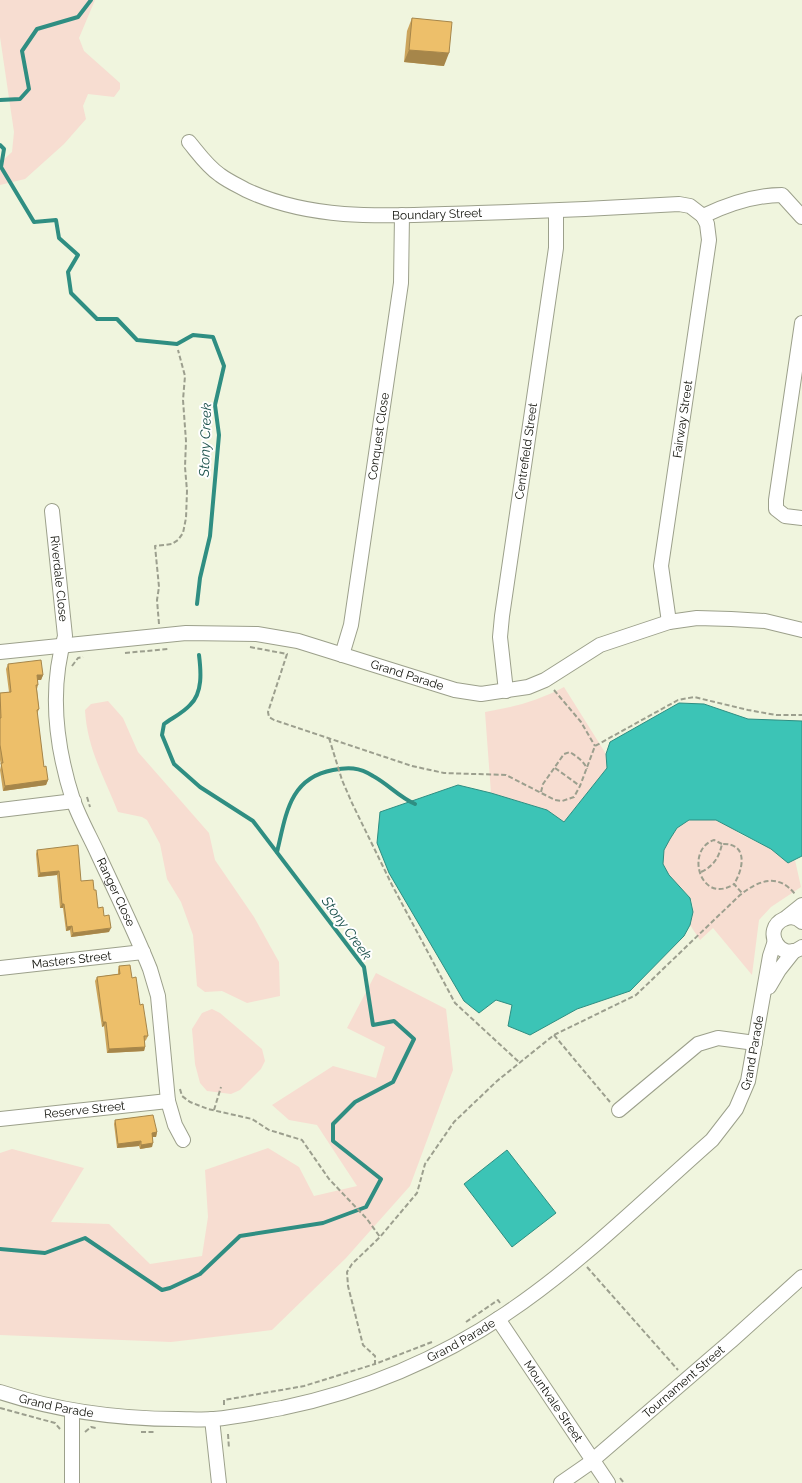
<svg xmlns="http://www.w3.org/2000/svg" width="802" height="1483" viewBox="0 0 802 1483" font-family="Raleway,sans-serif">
  <rect width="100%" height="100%" fill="#f0f5de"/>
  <!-- green -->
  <g fill="#f7ddd1">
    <path d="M0,0h95l-16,38 5,13 36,32v6l-6,8 -26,-3 -5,12 3,13 -22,25 -39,35 -25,6v-22l12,-11 2,-20 -14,-95z"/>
    <path d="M564,687l42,67 1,14 -43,54 -17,-12 -56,-17 -6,-81c30,-5 52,-11 79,-25z"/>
    <path d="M108,701l15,17 15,34 71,81 6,27 39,57 25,45 1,34 -33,7 -25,-12 -17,1 -8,-6 -4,-51 -12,-33 -14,-23 -7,-35 -13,-24 -5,-3 -24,-5c-14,-35 -31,-64 -33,-102l6,-6z"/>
    <path d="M706,819l9,1 14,6 11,8 31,15 17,14 7,-3 6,27 -30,20 -12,13 -7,55 -39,-47 -13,12 -10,-15c2,-9 5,-19 0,-27 -6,-11 -24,-19 -27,-34 -3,-14 14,-41 27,-44 5,-1 11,-1 16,-1z"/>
    <path d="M376,973l70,36 7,61 -43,116 -64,72 -74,72 -101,12 -171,-7v-182l12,-4 72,19 -33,54 58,2 41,40 52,-8 6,-39 -3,-47 63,-22 31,19 15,29 43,-10 -40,-61 -28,-5 -17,-15 61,-39 43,12 9,-31 -38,-19z"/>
    <path d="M212,1009l8,4 42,36 3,12 -4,8 -21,21 -9,4 -24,-3 -7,-8 -5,-19 -3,-35 10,-16z"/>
  </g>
  <!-- water -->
  <g fill="#3cc4b6" stroke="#2f8e82">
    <path d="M679,703l25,1 44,15 54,2v135l-14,7 -17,-14 -55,-29h-27l-12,8 -7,11 -6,11 -1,14 6,11 21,23 3,14 -3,13 -6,11 -54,55 -53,18 -47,26 -22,-9 4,-21 -16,-5 -17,13 -15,-12 -75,-128 -12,-30 3,-31 78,-27 33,8 56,17 17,12 43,-54 -1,-14 4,-12z"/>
    <path d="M507,1150l49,63 -44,34 -48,-63z"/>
  </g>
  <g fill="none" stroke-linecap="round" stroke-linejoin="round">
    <!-- stream -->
    <g stroke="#2f8e82" stroke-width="4">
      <path d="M0,100l20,-1 9,-10 -7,-38 15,-22 41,-12 13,-17"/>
      <path d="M0,145l4,4 -3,18 33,55 22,-2 3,18 19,17 -10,17 3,21 26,26h20l20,21 40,4 16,-9 20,2 11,29 -9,39 4,30 -9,101 -10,42 -3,26"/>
      <path d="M277,852c9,-37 12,-74 56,-82 15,-3 26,-3 40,6 15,8 26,21 42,28"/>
      <path d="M0,1249l45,4 40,-15 77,52 8,-2 30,-14 40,-38 83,-13 43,-16 15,-28 -48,-38v-17l22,-22 38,-20 21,-43 -20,-18 -21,4 -9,-58 -111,-146 -53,-34 -26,-23 -12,-29 2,-11c8,-6 19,-11 26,-19 13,-12 11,-34 9,-50"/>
    </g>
    <defs>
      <g id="minor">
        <path id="s1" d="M189,142c10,12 18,24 31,33 8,6 17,10 26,15 73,34 154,25 232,23 67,-2 134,-5 201,-9l11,2 13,10"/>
        <path d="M703,216c25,-12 51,-21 79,-21l20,22"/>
        <path d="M802,323l-26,177v9l9,7 17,2"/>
        <path id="s2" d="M52,511l13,125c-16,53 -9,111 8,164 6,17 16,35 24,52 18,39 37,77 53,117l8,27 10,105 7,24 8,15"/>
        <path id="s3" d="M669,622l-8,-56 48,-326 -2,-16 -4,-8"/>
        <path id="s4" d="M0,652l186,-19 71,1 41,7 157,49 26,4 47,-7 17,-7 55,-35 69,-23 28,-4 34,1 34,2 37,9"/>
        <path id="s5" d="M342,655l9,-30 50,-342 1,-68"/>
        <path id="s6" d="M506,691l-6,-54 2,-21 54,-368v-37"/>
        <path d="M0,810l74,-9"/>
        <path d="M787,917l15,-12"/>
        <path d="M802,922c-5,-5 -12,-6 -18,-3 -23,10 -4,45 18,28"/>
        <path id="s7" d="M0,968l143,-16"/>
        <path d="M769,987l10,-17 15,-19"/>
        <path d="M619,1110l79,-66 20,-6 37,5"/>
        <path id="s8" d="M0,1119l168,-18"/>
        <path id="s9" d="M498,1319l110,164"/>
        <path id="s10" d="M0,1392c58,19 118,27 178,27 12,0 24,1 36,0 23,-2 46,-7 68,-11 81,-17 156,-48 225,-95 73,-49 139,-115 205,-173l24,-31 12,-28 22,-125 5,-15"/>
        <path d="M72,1411v72"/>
        <path d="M212,1419l7,64"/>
        <path id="s11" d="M561,1483l26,-18 144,-124 71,-64"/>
      </g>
    </defs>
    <!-- minor casing -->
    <use href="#minor" stroke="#9ca08b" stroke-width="16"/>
    <!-- path -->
    <g stroke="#9c9f8e" stroke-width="2" stroke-dasharray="5 2.5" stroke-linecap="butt">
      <path d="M159,624l-2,-24 2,-13 -4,-41 17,-2 6,-4 5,-7 3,-15 1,-27 -2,-24 1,-26 -3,-41 2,-24 -7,-26"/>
      <path d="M250,647l37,7 -19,58 1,5 5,3 138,46 32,7 62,2 49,25 7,1 12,-4 6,-11 15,-40 83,-46 16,-3 54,13 28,5h26"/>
      <path d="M125,653l43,-4"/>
      <path d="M72,666l6,-8 5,-1"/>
      <path d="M554,690l27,32 14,24"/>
      <path d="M329,738l13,42 10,23 40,82 63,118 65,60"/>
      <path d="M555,768l25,18"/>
      <path d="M541,792l2,-8 21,-30 6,-2c7,5 14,9 17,17"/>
      <path d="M87,797l3,10"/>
      <path d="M722,844l-8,-4c-30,10 -13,66 20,44l8,9"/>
      <path d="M701,872c13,-6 18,-15 21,-28 26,-1 22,24 12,40"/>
      <path d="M554,1035l56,67"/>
      <path d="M180,1089l2,7 8,6 18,7 44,10 17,11 33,10 27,39 38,40 13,18"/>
      <path d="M214,1110l7,-23"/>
      <path d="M587,1267l91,103"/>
      <path d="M466,1322l32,-22 2,3"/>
      <path d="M432,1342l-57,22v-8l-12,-11 -15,-59 -1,-14 5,-8 28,-27 37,-44 8,-29 29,-42 43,-41 57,-46 82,-40 104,-100c19,-15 38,-22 55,-1"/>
      <path d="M224,1405v-5l80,-14 71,-22"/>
      <path d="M0,1408l55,15 5,6"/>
      <path d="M85,1432l6,-5 5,1"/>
      <path d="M141,1432h13"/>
      <path d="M228,1434l1,15"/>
      <path d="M620,1478l4,5"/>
    </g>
    <!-- minor -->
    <use href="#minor" stroke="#fff" stroke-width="14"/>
  </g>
  <!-- wall -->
  <g fill="#cca45b">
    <path d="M412,18l32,48 -40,-4 3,-31z"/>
    <path d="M8,664l35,11 -2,5h-3v5l-1,4 2,20 -2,5 7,53 4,13 -2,5 -43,6 -3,-21 1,-5 -1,-5v-67l9,-1 -3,-23z"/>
    <path d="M37,850l57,40 4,18 6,8 5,16 -38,5 -1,-7 -4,1 -3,-23h-3l-3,-33 -19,2 -2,-23z"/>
    <path d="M119,966l13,12 16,58 -2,4 -1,1v6l-1,4 -37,2 -3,-27 -2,1 -7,-46 2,-4 21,-3v-4z"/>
    <path d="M115,1120l42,12 -1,5h-3l-1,10 -12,2 -1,-3 -22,2 -3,-24z"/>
  </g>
  <!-- shaded-wall -->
  <g fill="#a6864a">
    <path d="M409,50l40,3 -5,13 -40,-4z"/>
    <path d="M37,675h6l-2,5h-6z"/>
    <path d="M48,780l-2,5 -43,6 2,-5z"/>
    <path d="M59,871l-2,4 -19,2 2,-4z"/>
    <path d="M62,904h2l-1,4h-3z"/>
    <path d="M72,926l-2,4 -4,1 1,-4z"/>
    <path d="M111,928l-2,4 -38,5 2,-4z"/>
    <path d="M103,1022h3l-2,4 -2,1z"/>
    <path d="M145,1047l-1,4 -37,2 2,-4z"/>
    <path d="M157,1132l-1,5h-5l1,-4z"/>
    <path d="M141,1141l-2,5 -22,2 1,-4z"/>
    <path d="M153,1143l-1,4 -12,2 1,-4z"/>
  </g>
  <!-- building -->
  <g fill="#edbf6a" stroke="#a6864a">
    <path d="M412,18l40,4 -3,31 -40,-3z"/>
    <path d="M41,660l2,15h-6l1,10h-2l3,24 -2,1 7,57 2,-1 2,14 -43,6 -4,-23h2l-3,-18v-27h1l-1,-25 11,-1 -3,-28z"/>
    <path d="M78,845l3,36 12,-1 1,10h2l2,18 5,-1 1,9 5,-1 2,13 -38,5 -1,-7 -5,1 -3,-23h-2l-3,-33 -19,2 -3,-23z"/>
    <path d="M130,965l2,13 4,-1 4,28 3,-1 5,32h-4l1,11 -36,2 -3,-27h-3l-6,-45 23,-3 -1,-8z"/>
    <path d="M153,1115l4,17 -5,1 1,10 -12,2v-4l-23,3 -3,-24z"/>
  </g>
  <g text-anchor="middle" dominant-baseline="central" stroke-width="4" stroke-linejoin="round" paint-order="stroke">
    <!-- street labels -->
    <g font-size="12" fill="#10110a" stroke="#fff">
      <text stroke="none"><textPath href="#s1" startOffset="270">Boundary Street</textPath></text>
      <text stroke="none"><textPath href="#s3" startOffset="205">Fairway Street</textPath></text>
      <text stroke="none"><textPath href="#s5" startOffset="222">Conquest Close</textPath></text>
      <text stroke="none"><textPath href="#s6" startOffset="242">Centrefield Street</textPath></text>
      <text stroke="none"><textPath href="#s2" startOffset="68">Riverdale Close</textPath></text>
      <text stroke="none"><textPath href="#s4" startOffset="414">Grand Parade</textPath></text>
      <text stroke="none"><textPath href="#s2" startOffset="394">Ranger Close</textPath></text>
      <text stroke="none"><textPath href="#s7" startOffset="72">Masters Street</textPath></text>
      <text stroke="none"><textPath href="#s10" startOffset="898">Grand Parade</textPath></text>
      <text stroke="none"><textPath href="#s8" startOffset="85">Reserve Street</textPath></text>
      <text stroke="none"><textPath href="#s10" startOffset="478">Grand Parade</textPath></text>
      <text stroke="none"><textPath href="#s11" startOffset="159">Tournament Street</textPath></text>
      <text stroke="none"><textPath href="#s9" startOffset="99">Mountvale Street</textPath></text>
      <text stroke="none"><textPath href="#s10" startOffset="58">Grand Parade</textPath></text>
    </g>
    <!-- water labels -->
    <g font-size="14" font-style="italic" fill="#1a514b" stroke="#fff">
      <text transform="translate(205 440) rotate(-88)">Stony Creek</text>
      <text transform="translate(347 928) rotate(54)">Stony Creek</text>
    </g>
  </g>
</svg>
